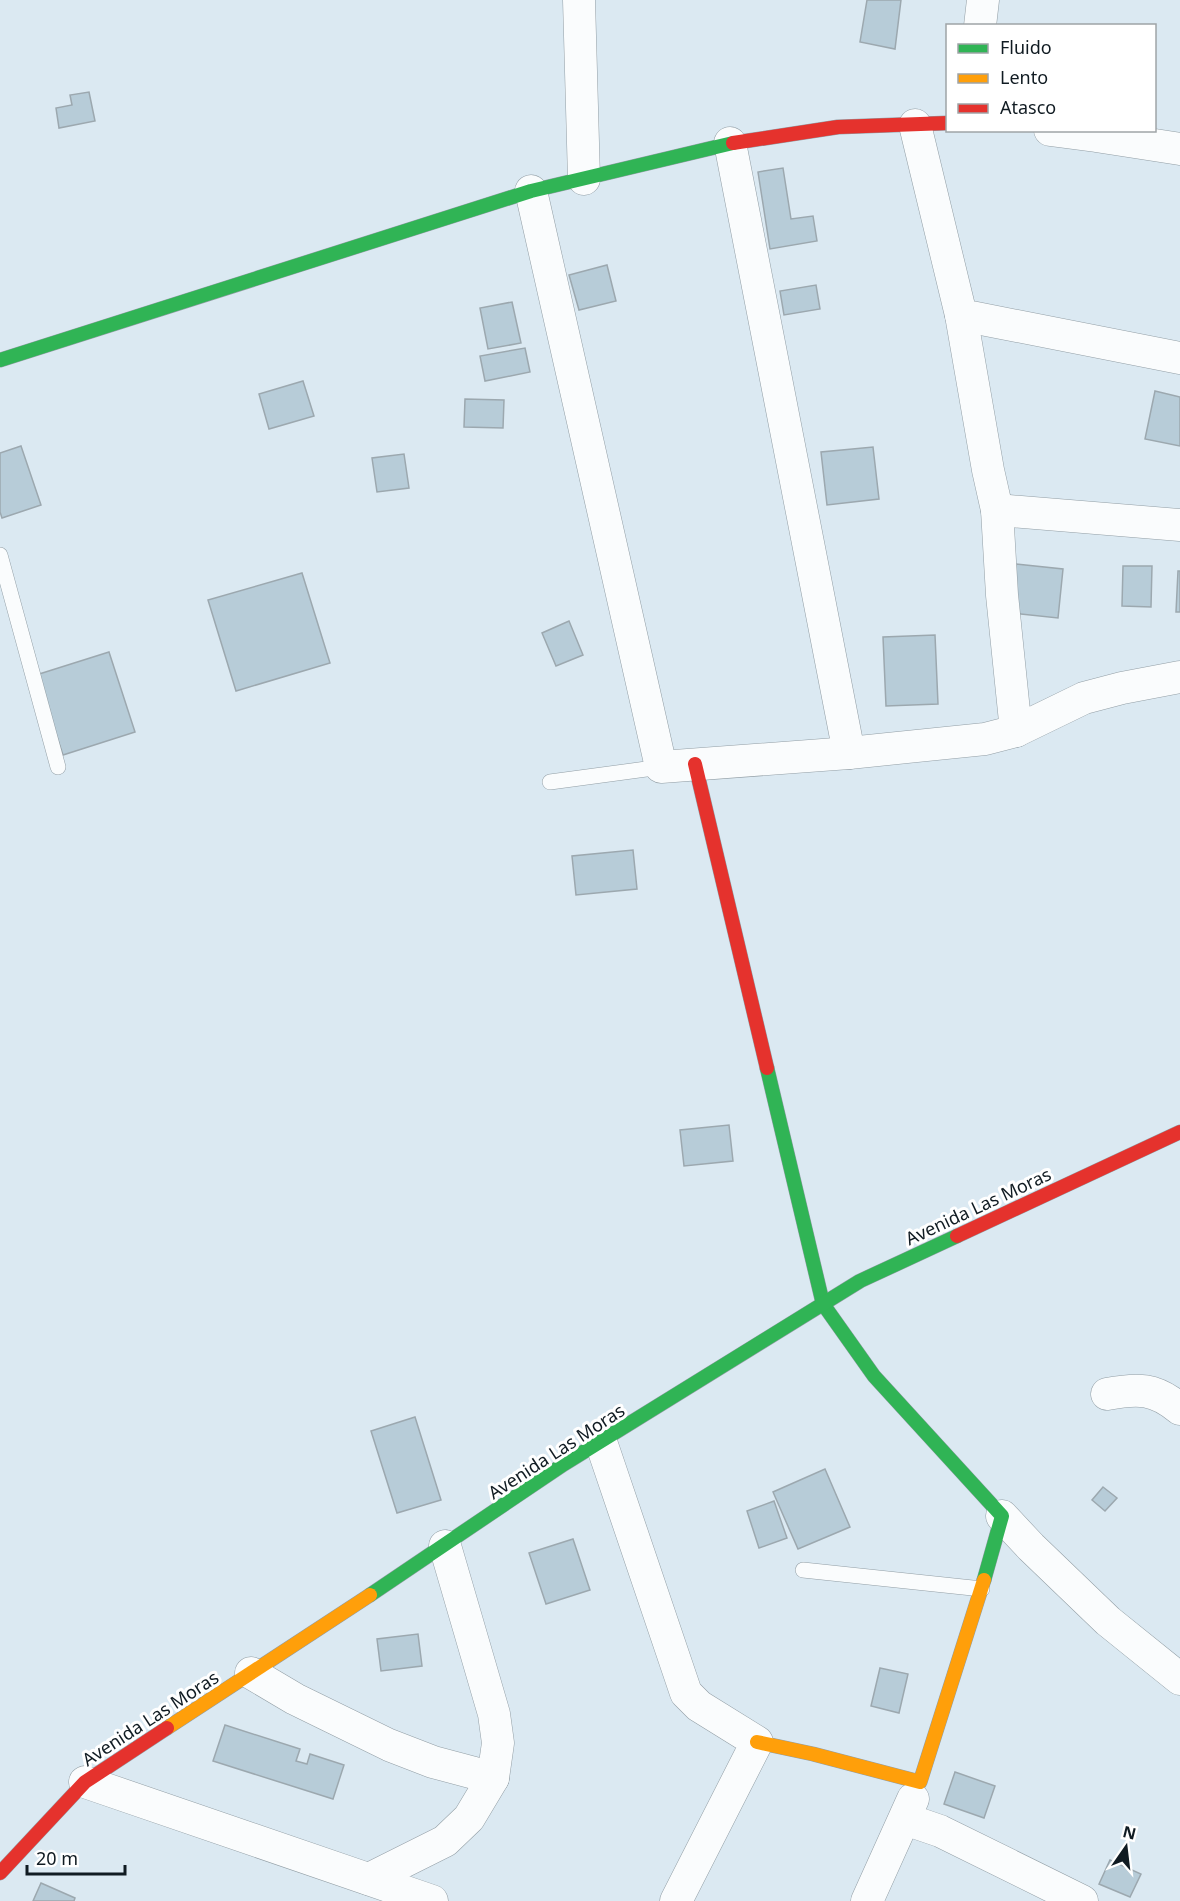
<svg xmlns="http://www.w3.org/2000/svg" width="1180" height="1901" viewBox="0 0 1180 1901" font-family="'Noto Sans',sans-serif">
  <rect width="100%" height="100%" fill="#dbe9f2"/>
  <!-- building -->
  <g fill="#b7ccd8" stroke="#9ca8af" stroke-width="1.5">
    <path d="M867,0h34l-6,49 -35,-7z"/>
    <path d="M89,92l6,29 -36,7 -3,-20 16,-3 -2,-10z"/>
    <path d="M783,168l8,51 22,-3 4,25 -47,8 -12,-77z"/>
    <path d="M607,265l9,36 -37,9 -10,-35z"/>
    <path d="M816,285l4,24 -36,6 -4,-24z"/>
    <path d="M512,302l9,41 -33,6 -8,-41z"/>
    <path d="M525,348l5,24 -45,9 -5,-25z"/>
    <path d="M303,381l11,35 -45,13 -10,-35z"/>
    <path d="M1155,391l25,6v49l-35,-7z"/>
    <path d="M465,399l39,1 -1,28 -39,-1z"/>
    <path d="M21,446l20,59 -39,13 -2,-6v-59z"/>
    <path d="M873,447l6,52 -52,6 -6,-53z"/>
    <path d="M404,454l5,34 -32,4 -5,-34z"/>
    <path d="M1016,564l47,5 -5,49 -47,-5z"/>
    <path d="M1123,566h29l-1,41 -29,-1z"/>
    <path d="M1178,571h2v41h-4z"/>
    <path d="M302,573l28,90 -94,28 -28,-91z"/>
    <path d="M569,621l14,34 -27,11 -14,-33z"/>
    <path d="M935,635l3,69 -52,2 -3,-69z"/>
    <path d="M109,652l26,80 -72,23 -27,-80z"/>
    <path d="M633,850l4,39 -61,6 -4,-39z"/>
    <path d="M729,1125l4,36 -49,5 -4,-36z"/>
    <path d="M415,1417l26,83 -44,13 -26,-82z"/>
    <path d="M825,1469l25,58 -52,22 -25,-57z"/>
    <path d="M1103,1487l14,11 -12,13 -13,-11z"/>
    <path d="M774,1501l13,37 -28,10 -12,-37z"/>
    <path d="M573,1539l17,51 -44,14 -17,-51z"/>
    <path d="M418,1634l4,32 -41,5 -4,-32z"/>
    <path d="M880,1668l28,6 -9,39 -28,-7z"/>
    <path d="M225,1725l75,24 -4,12 11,3 3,-10 34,11 -11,34 -120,-38z"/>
    <path d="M955,1772l40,14 -11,32 -40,-14z"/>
    <path d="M1110,1860l31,14 -11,23 -31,-13z"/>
    <path d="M41,1883l34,15 -1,3h-41z"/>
  </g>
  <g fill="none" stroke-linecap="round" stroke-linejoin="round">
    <defs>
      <g id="lane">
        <path d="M0,555l58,212"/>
        <path d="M550,782l111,-15"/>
        <path d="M803,1570l179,19"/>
      </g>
      <g id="street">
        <path d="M579,0l5,179"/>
        <path d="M980,26l3,-26"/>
        <path d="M915,125l46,190 219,43"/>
        <path d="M1050,130l46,6 84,13"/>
        <path d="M730,143l119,610"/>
        <path d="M531,191l130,576 188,-14 136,-14 31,-8"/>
        <path d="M961,315l27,155 9,40 5,85 14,136 68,-33 38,-10 58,-11"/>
        <path d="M997,510l183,15"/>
        <path d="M1107,1394c31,-6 48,-6 73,15"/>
        <path d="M601,1442l85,251 13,13 58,36 -81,159"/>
        <path d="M1002,1516l29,31 77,74 72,58"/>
        <path d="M251,1673l44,26 94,46 44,17 60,16 5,-35 -4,-29 -49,-168"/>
        <path d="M85,1782l347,119"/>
        <path d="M905,1819l35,12 142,70"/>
        <path d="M369,1879l76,-38 24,-23 24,-40"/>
        <path d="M867,1901l46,-102"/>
      </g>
      <g id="fast">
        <path d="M0,360l531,-169 202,-48"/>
        <path d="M767,1068l56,236 51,72 128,140 -18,64"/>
        <path d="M370,1595l194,-131 296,-183 97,-45"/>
      </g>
      <g id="slow">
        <path d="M167,1728l203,-133"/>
        <path d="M757,1742l56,12 107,28 64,-202"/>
      </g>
      <g id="jam">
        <path d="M733,143l105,-16 110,-4"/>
        <path d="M695,764l72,304"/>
        <path d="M957,1236l223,-104"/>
        <path d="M0,1873l85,-91 82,-54"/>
      </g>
    </defs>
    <!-- lane casing -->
    <use href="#lane" stroke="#929ea5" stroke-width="16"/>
    <!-- street casing -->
    <use href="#street" stroke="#929ea5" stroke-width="33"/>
    <!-- fast casing -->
    <use href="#fast" stroke="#929ea5" stroke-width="15"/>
    <!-- slow casing -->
    <use href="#slow" stroke="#929ea5" stroke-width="15"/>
    <!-- jam casing -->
    <use href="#jam" stroke="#929ea5" stroke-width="15"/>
    <!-- lane -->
    <use href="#lane" stroke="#fafcfd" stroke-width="15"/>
    <!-- street -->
    <use href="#street" stroke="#fafcfd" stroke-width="32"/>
    <!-- fast -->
    <use href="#fast" stroke="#30b455" stroke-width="14"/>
    <!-- slow -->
    <use href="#slow" stroke="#ff9f0a" stroke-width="14"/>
    <!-- jam -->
    <use href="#jam" stroke="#e5322d" stroke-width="14"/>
  </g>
  <g text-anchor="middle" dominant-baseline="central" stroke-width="6" stroke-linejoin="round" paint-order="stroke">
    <!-- street labels -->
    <g font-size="18" fill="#101b22" stroke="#fff">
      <text transform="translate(978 1206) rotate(-25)">Avenida Las Moras</text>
      <text transform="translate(556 1451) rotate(-33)">Avenida Las Moras</text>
      <text transform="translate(150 1718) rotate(-33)">Avenida Las Moras</text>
    </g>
  </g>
  <!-- legend -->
  <rect x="946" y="24" width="210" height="108" fill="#ffffff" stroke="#9fa4a7" stroke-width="1.5"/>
  <rect x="958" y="44" width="30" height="9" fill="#30b455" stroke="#9fa4a7" stroke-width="1.5"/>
  <text x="1000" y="54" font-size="18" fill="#101b22">Fluido</text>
  <rect x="958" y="74" width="30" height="9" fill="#ff9f0a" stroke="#9fa4a7" stroke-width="1.5"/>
  <text x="1000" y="84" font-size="18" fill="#101b22">Lento</text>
  <rect x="958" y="104" width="30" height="9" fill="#e5322d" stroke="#9fa4a7" stroke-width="1.5"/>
  <text x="1000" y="114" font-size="18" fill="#101b22">Atasco</text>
  <!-- north arrow -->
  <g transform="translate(1126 1847) rotate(14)" stroke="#ffffff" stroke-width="4.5" paint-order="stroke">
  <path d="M0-4.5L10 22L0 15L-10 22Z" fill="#101b22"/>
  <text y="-9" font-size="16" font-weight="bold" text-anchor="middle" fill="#101b22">N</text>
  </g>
  <!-- scale -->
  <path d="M27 1865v9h98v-9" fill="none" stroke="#101b22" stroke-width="3"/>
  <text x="36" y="1865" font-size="18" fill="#101b22" stroke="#ffffff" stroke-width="4.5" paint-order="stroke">20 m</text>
</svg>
